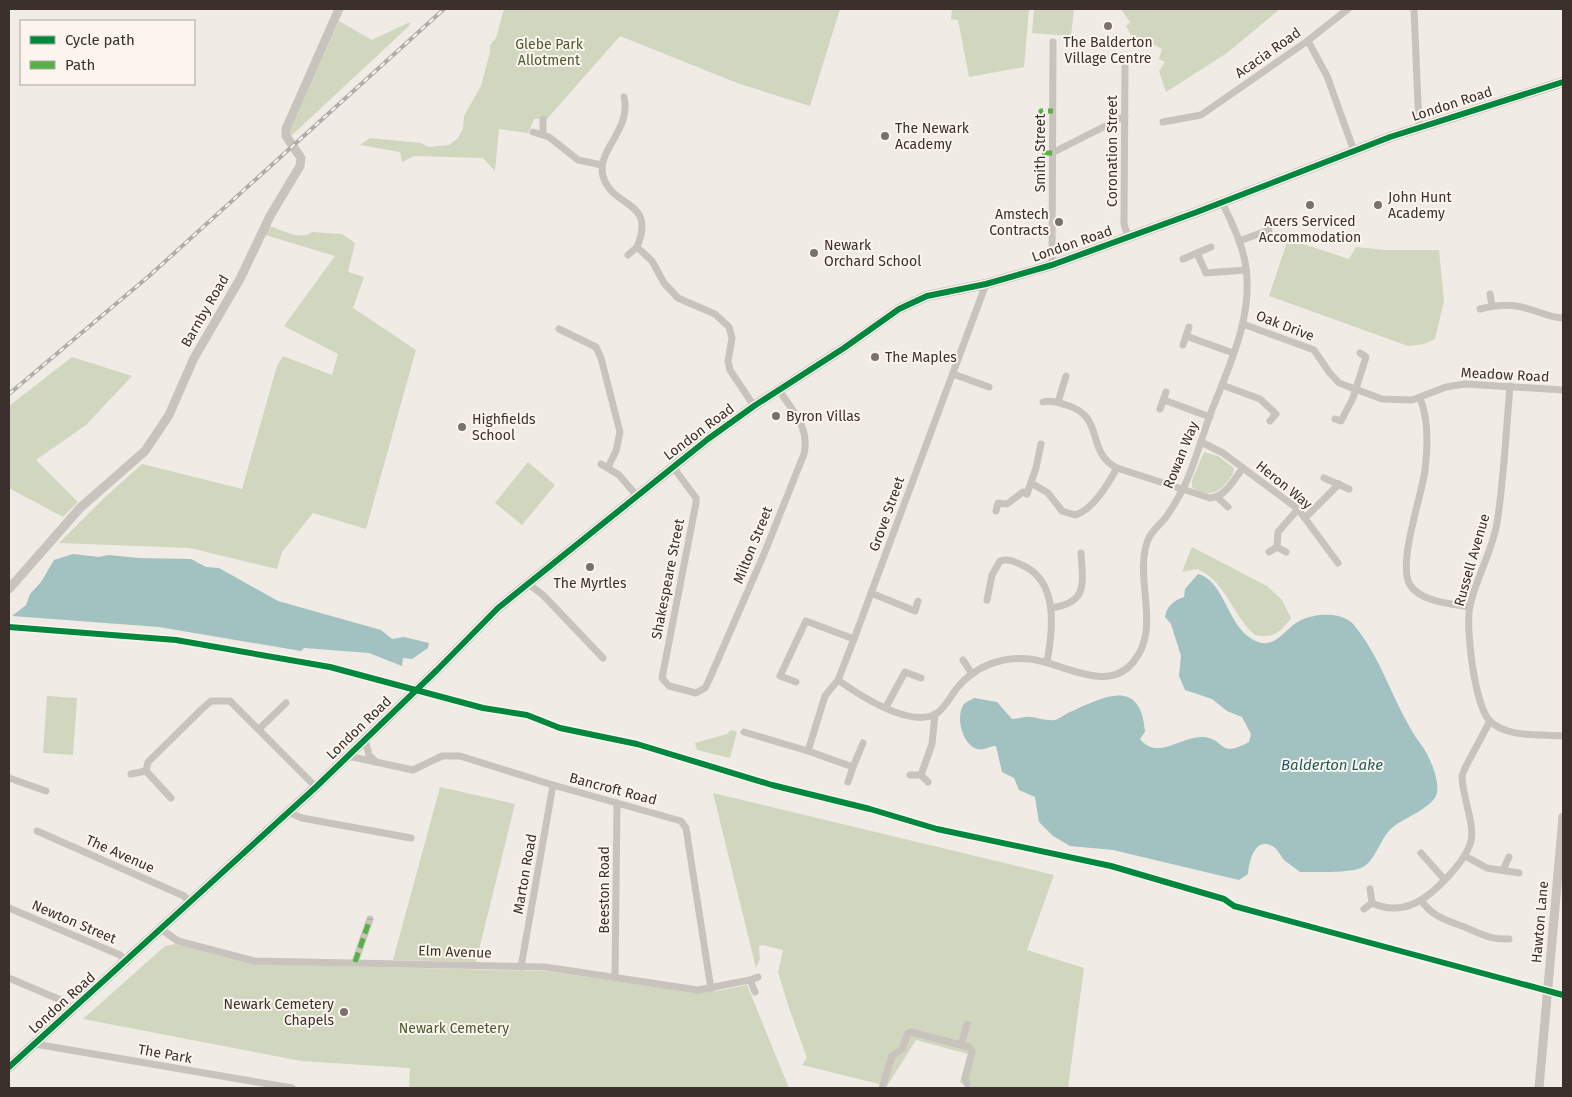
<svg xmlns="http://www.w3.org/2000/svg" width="1572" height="1097" viewBox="0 0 1572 1097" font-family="'Fira Sans',sans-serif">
  <rect width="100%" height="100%" fill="#f0ebe5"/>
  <!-- green -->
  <g fill="#d1d6bf">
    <path d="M504,9h336l-30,97 -73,-23 -117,-47 -73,83h-13l-6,14 -29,-4 -4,42 -12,-13 -69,-2 -12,6 -2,-10 -40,-7 10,-7 51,5 7,4 21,-2 9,-7 5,-9 1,-13 17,-30 9,-34v-7l6,-7z"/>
    <path d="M952,9h77l-5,58 -55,10 -11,-57 -7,-1z"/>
    <path d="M1034,9h40l-3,27 -39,-3z"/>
    <path d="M1121,9h159l-53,44 -61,39 -7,-21 6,-9 -6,-3 3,-10 -10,-5 -9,4h-5l-12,-22 4,-4z"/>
    <path d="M339,21l33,19 38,-18 -1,4 -118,110 -1,-5z"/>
    <path d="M269,226c13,4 32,15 43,6l30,2 13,9 -7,29 16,5 -11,31 63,42 -50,179 -53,-16 -31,39 -5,17 -87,-21 -131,-5 44,-44 39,-35 100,25 35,-123 6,-10 49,19 6,-21 -54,-28 51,-70 -70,-21z"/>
    <path d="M1288,239l61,20 7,-12 29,3h54l5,51 -9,38 -11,5 -16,2 -139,-50z"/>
    <path d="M72,357l60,19 -46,49 -50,35 42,42 -15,15 -54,-29v-82z"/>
    <path d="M1204,452l14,4 16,12c0,6 -4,10 -7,14 -9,13 -22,14 -35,5v-7z"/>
    <path d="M528,462l27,23 -33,40 -27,-22z"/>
    <path d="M1192,547l75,39 15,14 9,18c-11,14 -17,21 -36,17 -23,-20 -29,-54 -58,-66l-15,3z"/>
    <path d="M47,696l30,2 -4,57 -30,-2z"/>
    <path d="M731,730l6,2 -7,26 -33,-8 -2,-7 32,-9z"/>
    <path d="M440,787l75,17 -39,158 -83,-2z"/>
    <path d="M713,793l341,82 -27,75 57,18 -16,120h-100l-8,-6 8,-28 -52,-14 -29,46 -85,-21 5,-7 -19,-53 -10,-33 5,-22 -20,-5 -4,1 1,13 -4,9z"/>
    <path d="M175,944l78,20 291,7 143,20 25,1 35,-7 42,103h-380l1,-20 -109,-7 -218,-42 82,-73z"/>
  </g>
  <!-- water -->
  <g fill="#a1c2c1">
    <path d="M73,554l26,3 9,-2 31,3 52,1 15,8 13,1 59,33 103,29 11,9 12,-2 25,6 -1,5 -16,11 -9,-1 -1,8 -33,-13 -65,-5 -3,3 -142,-24 -147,-11 14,-11 4,-11 11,-12 13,-22z"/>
    <path d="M1198,574c26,6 29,51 54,65 23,14 32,-11 49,-19 13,-6 35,-8 47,0 7,4 12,13 17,20 20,31 29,61 47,91 5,9 12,16 16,25 5,10 11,26 9,37 -3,14 -33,25 -44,34 -13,10 -17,35 -32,41 -12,5 -47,4 -61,4 -5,-4 -11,-8 -16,-12 -3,-4 -6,-10 -10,-13 -19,-12 -25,14 -26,27l-9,6 -126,-30 -43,-4 -17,-10 -14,-14 -4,-25 -16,-7 -5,-12 -12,-6 -6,-26c-7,0 -12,5 -19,3 -15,-5 -22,-33 -13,-45 2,-2 7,-4 10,-6l23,4 15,17c6,0 14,-3 19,-2 8,1 15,4 24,3 4,-1 9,-5 13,-7 35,-16 73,-37 77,19l-5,7c17,22 41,-3 63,-2 24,2 14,22 46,5l2,-8 -9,-17 -15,-6 -15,-12 -27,-9 -6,-14 2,-20 -10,-32 -6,-7c1,-10 9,-17 19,-20l1,-8z"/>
  </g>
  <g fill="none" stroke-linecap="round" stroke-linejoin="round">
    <!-- minor -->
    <g stroke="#c9c3be" stroke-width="7">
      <path d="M1414,9l5,119"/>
      <path d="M1308,41l19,35 27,75"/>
      <path d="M1125,65l-1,159 4,13"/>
      <path d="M624,97c8,33 -28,53 -21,79 9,33 54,23 34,71l15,14 12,22 14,15 37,16 14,13 3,11 -4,23 2,9 24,36"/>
      <path d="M543,119v15"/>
      <path d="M1163,122l38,-7 105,-73 42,-33"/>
      <path d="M533,132l16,5 29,23 24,5"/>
      <path d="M1052,153l73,-37"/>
      <path d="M1239,241l30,-11"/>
      <path d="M1197,253l9,20 40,-3"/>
      <path d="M628,255l9,-8"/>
      <path d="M1183,259l28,-12"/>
      <path d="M1052,265l1,-223"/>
      <path d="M1490,294l2,12"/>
      <path d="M1480,309c12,-3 24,-5 36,-3 17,2 30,11 47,12"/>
      <path d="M1243,324l71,26 15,22 10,11 43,16 30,1 34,-13 19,-3 98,6"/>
      <path d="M559,329l37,18 5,11 19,74 -4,19 -8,16"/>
      <path d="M1186,336l47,17"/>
      <path d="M1183,345l6,-18"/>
      <path d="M953,374l36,13"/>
      <path d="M1222,385l38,14 16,15 -6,7"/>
      <path d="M1510,386c-4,46 -6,92 -13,137 -5,29 -21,55 -27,83 -5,21 5,101 20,115 17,17 51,13 73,15"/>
      <path d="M1420,398c9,22 8,48 5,72 -3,26 -28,93 -15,115 11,17 42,19 60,22"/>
      <path d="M1164,400l46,17"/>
      <path d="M1043,402c7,-2 15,0 23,3 40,11 19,47 51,63l93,30c16,-1 24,-19 33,-30"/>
      <path d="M1058,402l8,-26"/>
      <path d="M1160,409l6,-17"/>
      <path d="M1335,419l6,2 12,-23 13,-41 -6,-4"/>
      <path d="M1201,442l22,11 75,56 40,54"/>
      <path d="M601,464l18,11 18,21"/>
      <path d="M673,467l23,31v5l-34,175 7,8 27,7 9,-5 4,-8 55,-126 40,-100c6,-27 -11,-42 -25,-64"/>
      <path d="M1324,478l25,11"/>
      <path d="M1031,483l17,10 14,18 13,4c18,-5 33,-31 42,-47"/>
      <path d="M1218,498l10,9"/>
      <path d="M996,511l2,-8 9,1 16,-12 4,2 9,-26 5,-24"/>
      <path d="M1306,517l33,-33"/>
      <path d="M1269,552l8,-5"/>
      <path d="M1286,552l-9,-5 1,-15 20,-23"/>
      <path d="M527,583l16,12 60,63"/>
      <path d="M871,593l44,18 3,-10"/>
      <path d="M987,600l5,-25 8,-14c8,-3 15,1 22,4 37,16 31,65 25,97"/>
      <path d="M1051,608c37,-5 32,-24 30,-55"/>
      <path d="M963,660l9,14"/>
      <path d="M838,680c21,15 71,48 98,34 9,-6 14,-17 21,-26 18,-22 45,-32 73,-29 34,4 78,36 104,2 28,-34 -1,-84 14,-121 3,-9 12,-15 18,-23 6,-8 12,-19 17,-28 11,-23 18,-49 27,-74 18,-47 43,-96 36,-147 -3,-23 -14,-45 -24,-66"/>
      <path d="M796,682l-16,-6 26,-55 48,18"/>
      <path d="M886,707l19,-35 16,6"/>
      <path d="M259,729l27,-26"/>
      <path d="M744,732l64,19 45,16 10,-24"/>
      <path d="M365,740l4,15 7,7"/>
      <path d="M808,751l17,-55 13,-16 16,-41 132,-355"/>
      <path d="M348,756l65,14 29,-14h18l93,29 128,36 5,7 25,161"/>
      <path d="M146,771l25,27"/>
      <path d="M131,774l15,-3 2,-9 54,-53 9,-8h19l86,86"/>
      <path d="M910,775h11l7,7"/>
      <path d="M921,775l11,-31 3,-30"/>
      <path d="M9,778l37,13"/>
      <path d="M848,782l5,-15"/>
      <path d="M288,812l14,6 109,20"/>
      <path d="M37,831l147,65 7,7"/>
      <path d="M1421,853l23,26"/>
      <path d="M1465,856l22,12 32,5"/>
      <path d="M1503,870l6,-13"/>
      <path d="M1421,900c12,18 28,21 46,28 16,7 25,12 42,11"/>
      <path d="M1372,903c12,6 28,7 41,1 20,-8 53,-43 58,-63 4,-17 -9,-45 -9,-65l3,-8 25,-47"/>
      <path d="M9,908l111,47 7,7"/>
      <path d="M1364,909l8,-6 -2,-14"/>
      <path d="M162,930l16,11 76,20 291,6 153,23 52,-10 5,12"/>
      <path d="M355,962l15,-43"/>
      <path d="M521,967l32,-182"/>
      <path d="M9,978l54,23 10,9"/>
      <path d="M615,978l2,-175"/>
      <path d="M750,980l8,-3"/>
      <path d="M35,1044l257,44"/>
      <path d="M961,1045l6,-21"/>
      <path d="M882,1088l10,-32 10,-7 6,-16 3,-1 58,15 3,5 -7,26 2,6"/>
    </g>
    <!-- tertiary -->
    <g stroke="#c9c3be" stroke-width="9">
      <path d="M9,589l71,-81 65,-57 24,-36 25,-57 46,-79 30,-63 30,-50 1,-8 -15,-22v-7l53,-120"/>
      <path d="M1539,1088l24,-271"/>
    </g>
    <!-- secondary -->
    <path stroke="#bab3ae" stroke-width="10" d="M9,1067l307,-280 121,-117 61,-62 210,-169 46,-33 90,-58 55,-39 28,-13 59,-12 66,-19 145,-53 193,-75 173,-55"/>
    <defs>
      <path id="rail" d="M9,394l140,-118 295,-267"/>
    </defs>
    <!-- rail casing -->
    <use href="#rail" stroke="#b1aca8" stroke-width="4"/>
    <!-- rail -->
    <use href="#rail" stroke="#fbf5ee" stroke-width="2" stroke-dasharray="5.5" stroke-linecap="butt"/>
    <!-- quiet -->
    <g stroke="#57b246" stroke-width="5" stroke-dasharray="10 5" stroke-linecap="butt">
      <path d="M1052,153h-11v-42h12"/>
      <path d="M355,962l15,-43"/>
    </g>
    <defs>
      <g id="cycleway">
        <path d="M9,627l167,13 154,27 153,41 44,7 33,13 77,16 135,41 98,24 67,20 174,37 113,33 10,7 329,89"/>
        <path d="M9,1067l307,-280 121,-117 61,-62 210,-169 46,-33 90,-58 55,-39 28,-13 59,-12 66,-19 145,-53 193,-75 173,-55"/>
      </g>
    </defs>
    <!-- cycleway casing -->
    <use href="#cycleway" stroke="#fbf5ee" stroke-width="9"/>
    <!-- cycleway -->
    <use href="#cycleway" stroke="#00873e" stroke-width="6"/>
  </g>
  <!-- markers -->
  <g fill="#7a716c" stroke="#fbf5ee" stroke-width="2">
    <circle cx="1108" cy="26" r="5"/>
    <circle cx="885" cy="136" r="5"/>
    <circle cx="1310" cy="205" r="5"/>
    <circle cx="1378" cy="205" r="5"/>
    <circle cx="1059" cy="222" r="5"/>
    <circle cx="814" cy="253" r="5"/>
    <circle cx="875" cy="357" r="5"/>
    <circle cx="776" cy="416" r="5"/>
    <circle cx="462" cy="427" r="5"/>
    <circle cx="590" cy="567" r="5"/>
    <circle cx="344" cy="1012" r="5"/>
  </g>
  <g text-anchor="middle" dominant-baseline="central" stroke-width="4" stroke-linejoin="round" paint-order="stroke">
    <!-- poi labels -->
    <g font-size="14" fill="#3b302b" stroke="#fbf5ee" text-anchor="start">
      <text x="1108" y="42" text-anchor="middle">The Balderton<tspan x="1108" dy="16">Village Centre</tspan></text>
      <text x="895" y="128">The Newark<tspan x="895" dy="16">Academy</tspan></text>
      <text x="1388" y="197">John Hunt<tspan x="1388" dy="16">Academy</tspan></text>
      <text x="1049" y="214" text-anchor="end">Amstech<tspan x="1049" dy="16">Contracts</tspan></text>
      <text x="1310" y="221" text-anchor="middle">Acers Serviced<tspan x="1310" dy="16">Accommodation</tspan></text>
      <text x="824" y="245">Newark<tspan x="824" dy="16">Orchard School</tspan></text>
      <text x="885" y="357">The Maples</text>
      <text x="786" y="416">Byron Villas</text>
      <text x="472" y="419">Highfields<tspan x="472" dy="16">School</tspan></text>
      <text x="590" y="583" text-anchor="middle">The Myrtles</text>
      <text x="334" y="1004" text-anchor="end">Newark Cemetery<tspan x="334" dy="16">Chapels</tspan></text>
    </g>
    <!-- park labels -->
    <g font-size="14" fill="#4a5a2e" stroke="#fbf5ee">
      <text x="549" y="44">Glebe Park<tspan x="549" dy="16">Allotment</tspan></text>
      <text x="454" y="1028">Newark Cemetery</text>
    </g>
    <!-- street labels -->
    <g font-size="14" fill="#3b302b" stroke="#fbf5ee">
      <text transform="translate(1268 53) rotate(-35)">Acacia Road</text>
      <text transform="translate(1452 104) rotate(-18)">London Road</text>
      <text transform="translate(1112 151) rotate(-90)">Coronation Street</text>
      <text transform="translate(1040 153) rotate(-90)">Smith Street</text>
      <text transform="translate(1072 244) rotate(-19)">London Road</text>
      <text transform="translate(205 311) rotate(-60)">Barnby Road</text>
      <text transform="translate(1285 326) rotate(21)">Oak Drive</text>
      <text transform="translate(1505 375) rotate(3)">Meadow Road</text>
      <text transform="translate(699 432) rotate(-37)">London Road</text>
      <text transform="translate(1181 455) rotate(-68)">Rowan Way</text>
      <text transform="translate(1284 485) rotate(39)">Heron Way</text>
      <text transform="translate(887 514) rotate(-70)">Grove Street</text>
      <text transform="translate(753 545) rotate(-68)">Milton Street</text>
      <text transform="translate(1472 560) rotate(-74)">Russell Avenue</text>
      <text transform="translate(668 579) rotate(-79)">Shakespeare Street</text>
      <text transform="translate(359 728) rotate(-44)">London Road</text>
      <text transform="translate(613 789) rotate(15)">Bancroft Road</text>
      <text transform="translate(120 854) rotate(24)">The Avenue</text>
      <text transform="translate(525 874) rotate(-80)">Marton Road</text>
      <text transform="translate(604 890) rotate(-90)">Beeston Road</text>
      <text transform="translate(74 922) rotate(23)">Newton Street</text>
      <text transform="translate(1540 922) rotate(-85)">Hawton Lane</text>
      <text transform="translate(455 952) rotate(2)">Elm Avenue</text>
      <text transform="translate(62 1003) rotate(-42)">London Road</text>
      <text transform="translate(165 1054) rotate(10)">The Park</text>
    </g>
    <!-- water labels -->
    <g font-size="15" font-style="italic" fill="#1f5a5e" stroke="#fbf5ee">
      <text x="1332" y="765">Balderton Lake</text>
    </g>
  </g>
  <!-- border -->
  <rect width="1572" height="1097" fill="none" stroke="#3b302b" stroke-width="20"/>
  <!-- legend -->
  <rect x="20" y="20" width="175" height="65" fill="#fbf5ee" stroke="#aea6a0"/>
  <rect x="30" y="36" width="25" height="8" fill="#00873e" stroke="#aea6a0"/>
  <text x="65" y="45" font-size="15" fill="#3b302b">Cycle path</text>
  <rect x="30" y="61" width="25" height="8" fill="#57b246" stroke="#aea6a0"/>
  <text x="65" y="70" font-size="15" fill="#3b302b">Path</text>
</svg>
